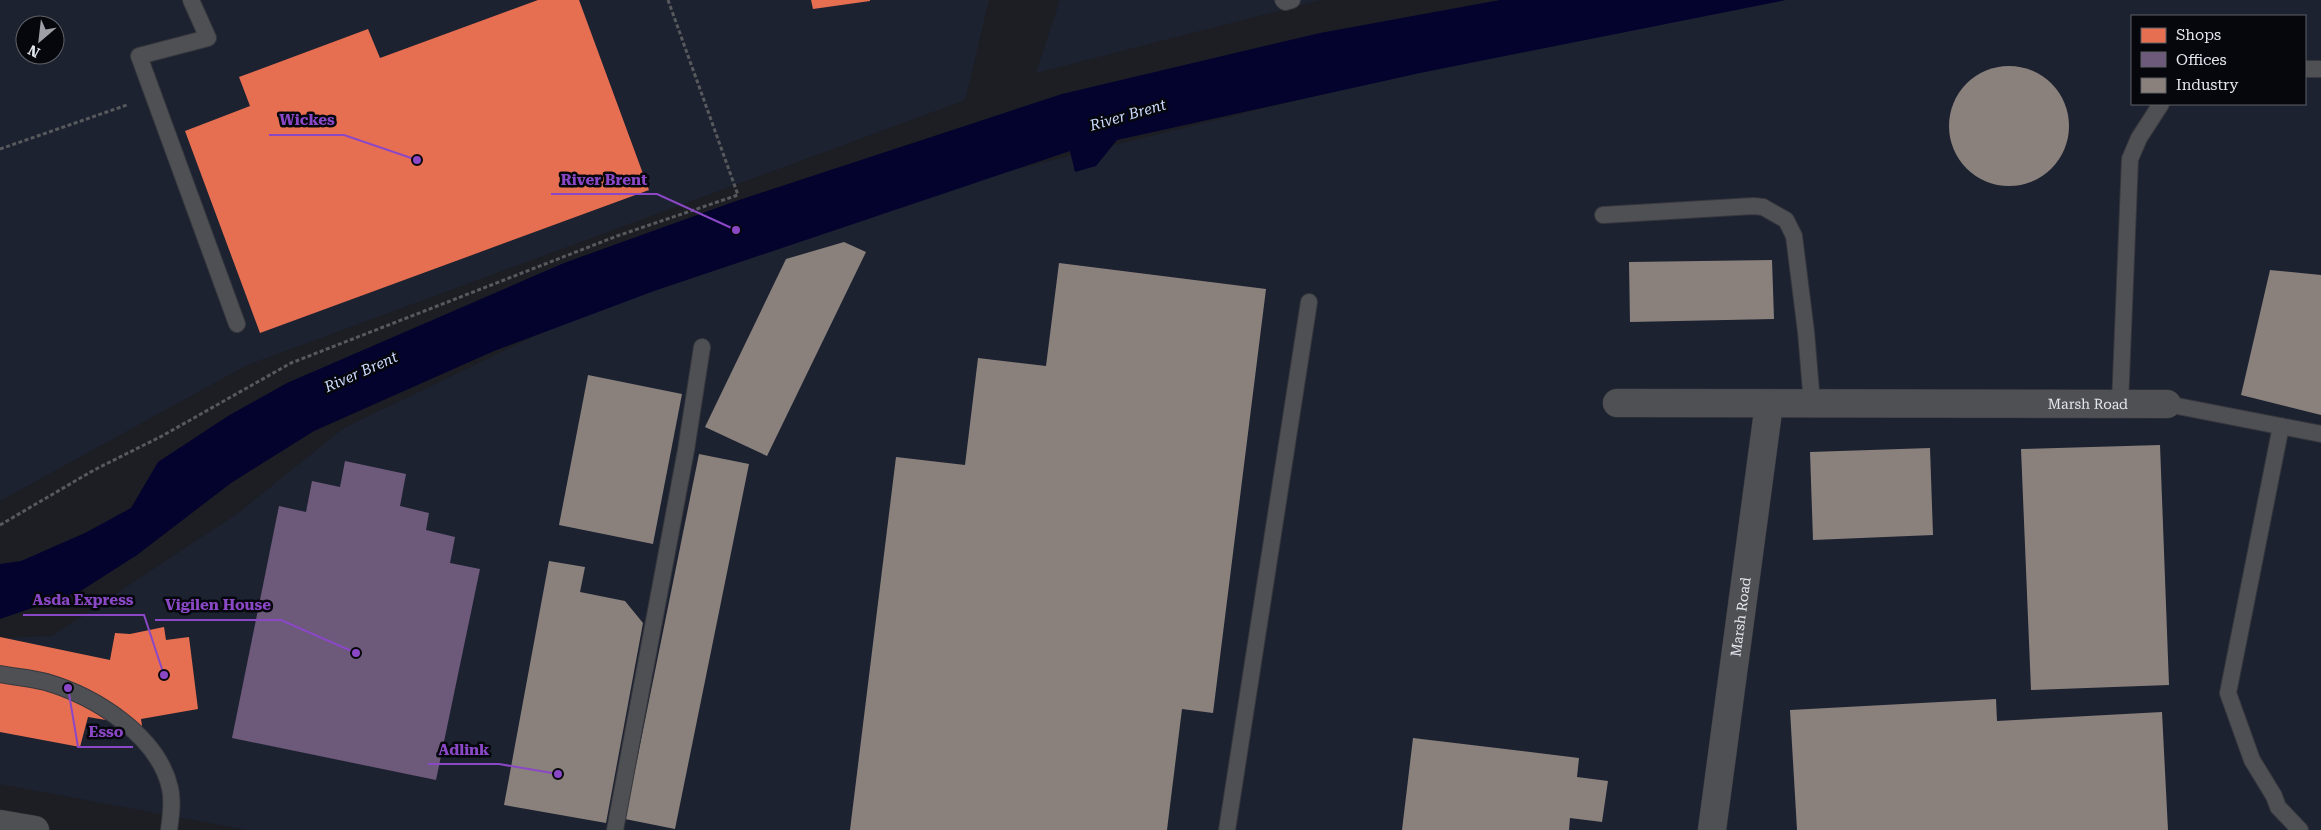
<svg xmlns="http://www.w3.org/2000/svg" width="2321" height="830" viewBox="0 0 2321 830" font-family="'Roboto Serif',serif">
  <rect width="100%" height="100%" fill="#1c1e24"/>
  <!-- built -->
  <g fill="#1d2231" fill-rule="evenodd">
    <path d="M0,0h989l-24,100 -718,265 -247,136zM25,25h30v30h-30z"/>
    <path d="M1060,0h261l-285,73z"/>
    <path d="M1770,0h551v830h-2074l-247,-46v-146l52,-2 185,-122 107,-86 241,-116 404,-136 479,-118zM2132,16h173v88h-173z"/>
  </g>
  <!-- water -->
  <path fill="#03032e" d="M1500,0h286l-366,73 -303,67 -21,26 -21,6 -5,-21 -416,140 -160,60 -180,80 -83,52 -94,72 -58,37 -79,27v-55l21,-3 64,-28 46,-25 27,-46 70,-46 59,-33 277,-120 172,-62 326,-107 258,-61z"/>
  <!-- shops -->
  <g fill="#e76f51">
    <path d="M538,0h41l70,190 -389,143 -75,-202 65,-25 -11,-29 129,-48 12,29z"/>
    <path d="M811,0h59v1l-57,8z"/>
    <path d="M164,627l2,13 23,-3 9,72 -57,10 1,7 -54,-9 -8,30 -80,-15v-95l110,23 5,-27 15,1z"/>
  </g>
  <!-- offices -->
  <path fill="#6d597a" d="M345,461l61,13 -6,32 29,7 -3,17 29,7 -5,26 30,6 -44,211 -204,-42 47,-232 27,6 6,-31 28,6z"/>
  <!-- industry -->
  <g fill="#8a817c">
    <circle cx="2009" cy="126" r="60"/>
    <path d="M844,242l22,10 -99,204 -62,-29 81,-168z"/>
    <path d="M1772,260l2,59 -144,3 -1,-60z"/>
    <path d="M1059,263l207,26 -53,424 -31,-4 -15,121h-317l46,-373 69,8 13,-107 68,8z"/>
    <path d="M2270,270l51,5v140l-80,-20z"/>
    <path d="M588,375l94,19 -29,150 -94,-19z"/>
    <path d="M2160,445l9,240 -138,5 -10,-241z"/>
    <path d="M1930,448l3,87 -120,5 -3,-88z"/>
    <path d="M699,454l50,10 -74,365 -50,-10z"/>
    <path d="M549,561l36,6 -5,25 45,9 18,22 -37,200 -102,-18z"/>
    <path d="M1996,699l1,22 165,-9 6,118h-371l-7,-120z"/>
    <path d="M1413,738l166,20 -2,19 31,4 -6,41 -32,-4 -1,12h-167z"/>
  </g>
  <g fill="none" stroke-linecap="round" stroke-linejoin="round">
    <defs>
      <g id="service">
        <path d="M191,0l17,38 -69,18 98,268"/>
        <path d="M1283,0l2,2 7,-2"/>
        <path d="M2305,69h16"/>
        <path d="M1603,215l150,-9 10,1 23,13 8,16 12,96 6,71"/>
        <path d="M2120,404l10,-245 9,-21 22,-34"/>
        <path d="M2167,404l154,30"/>
        <path d="M2281,426l-53,267 24,67 22,36 4,11 22,23"/>
        <path d="M0,674c15,3 31,4 46,8 48,14 112,53 124,106 3,13 1,28 -1,42"/>
        <path d="M615,830l71,-380 16,-103"/>
        <path d="M1227,830l82,-528"/>
      </g>
      <g id="minor">
        <path id="s1" d="M1617,403l550,1"/>
        <path id="s2" d="M1712,830l57,-426"/>
      </g>
      <path id="secondary" d="M0,824l35,6"/>
    </defs>
    <!-- service casing -->
    <use href="#service" stroke="#37383e" stroke-width="18"/>
    <!-- minor casing -->
    <use href="#minor" stroke="#37383e" stroke-width="29"/>
    <!-- secondary casing -->
    <use href="#secondary" stroke="#37383e" stroke-width="29"/>
    <!-- path -->
    <g stroke="#57595c" stroke-width="3" stroke-dasharray="4 2.5" stroke-linecap="butt">
      <path d="M0,149l127,-44"/>
      <path d="M0,525l94,-55 68,-34 129,-73 326,-127 121,-41 -70,-195"/>
    </g>
    <!-- service -->
    <use href="#service" stroke="#4e5054" stroke-width="16"/>
    <!-- minor -->
    <use href="#minor" stroke="#4e5054" stroke-width="28"/>
    <!-- secondary -->
    <use href="#secondary" stroke="#4e5054" stroke-width="28"/>
  </g>
  <g text-anchor="middle" dominant-baseline="central" stroke-width="5" stroke-linejoin="round" paint-order="stroke">
    <!-- street labels -->
    <g font-size="14" fill="#e3e7ee" stroke="#06070c">
      <text stroke="none"><textPath href="#s1" startOffset="471">Marsh Road</textPath></text>
      <text stroke="none"><textPath href="#s2" startOffset="215">Marsh Road</textPath></text>
    </g>
    <!-- water labels -->
    <g font-size="15" font-style="italic" fill="#ccdbfe" stroke="#06070c">
      <text transform="translate(1128 115) rotate(-16)">River Brent</text>
      <text transform="translate(361 372) rotate(-24)">River Brent</text>
    </g>
  </g>
  <!-- callouts -->
  <path fill="none" stroke="#8b48c6" stroke-width="2" d="M417 160L344 135H269M736 230L657 194H551M164 675L144 615H23M356 653L281 620H155M68 688L78 747H133M558 774L499 764H428"/>
  <g fill="#8b48c6" stroke="#06070c" stroke-width="2">
    <circle cx="417" cy="160" r="5"/>
    <circle cx="736" cy="230" r="5"/>
    <circle cx="164" cy="675" r="5"/>
    <circle cx="356" cy="653" r="5"/>
    <circle cx="68" cy="688" r="5"/>
    <circle cx="558" cy="774" r="5"/>
  </g>
  <g font-size="15" text-anchor="middle" font-weight="bold" fill="#8b48c6" stroke="#06070c" stroke-width="5" stroke-linejoin="round" paint-order="stroke">
    <text x="307" y="125">Wickes</text>
    <text x="604" y="185">River Brent</text>
    <text x="83" y="605">Asda Express</text>
    <text x="218" y="610">Vigilen House</text>
    <text x="106" y="737">Esso</text>
    <text x="464" y="755">Adlink</text>
  </g>
  <!-- legend -->
  <rect x="2131" y="15" width="175" height="90" fill="#06070c" stroke="#5e6166"/>
  <rect x="2141" y="28" width="25" height="15" fill="#e76f51" stroke="#5e6166"/>
  <text x="2176" y="40" font-size="15" fill="#e3e7ee">Shops</text>
  <rect x="2141" y="52" width="25" height="15" fill="#6d597a" stroke="#5e6166"/>
  <text x="2176" y="65" font-size="15" fill="#e3e7ee">Offices</text>
  <rect x="2141" y="78" width="25" height="15" fill="#8a817c" stroke="#5e6166"/>
  <text x="2176" y="90" font-size="15" fill="#e3e7ee">Industry</text>
  <!-- north arrow -->
  <g transform="translate(40 40) rotate(208)"><circle r="24" fill="#06070c" stroke="#5e6166"/>
  <path d="M0-4L9 19L0 12L-9 19Z" fill="#9da1a7"/>
  <text y="-8" font-size="14" font-weight="bold" text-anchor="middle" fill="#e3e7ee">N</text>
  </g>
</svg>
